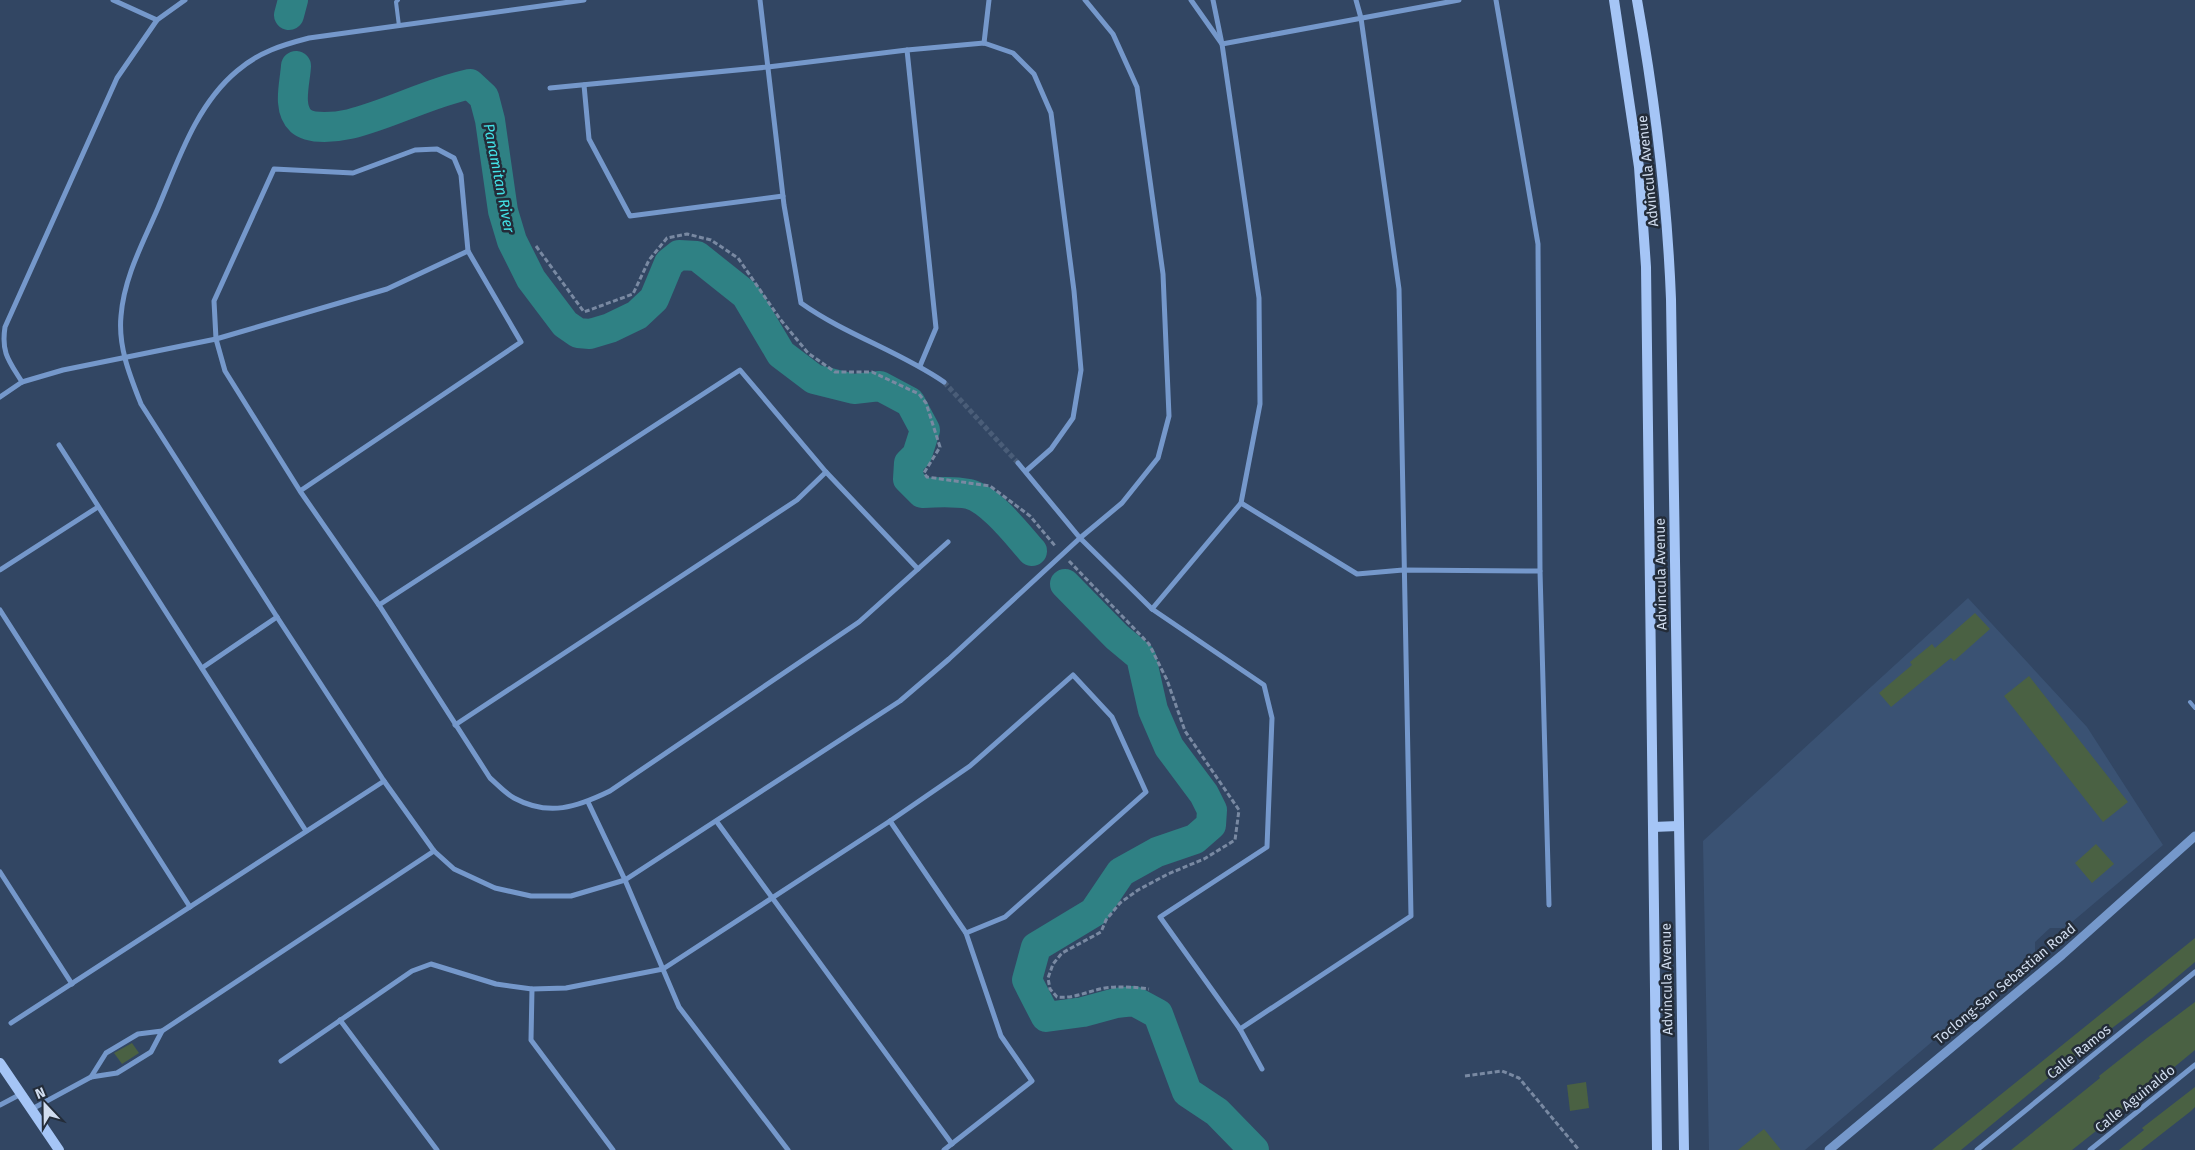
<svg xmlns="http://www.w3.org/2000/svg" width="2195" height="1150" viewBox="0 0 2195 1150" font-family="'Fira Sans',sans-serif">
  <rect width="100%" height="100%" fill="#324663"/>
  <!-- built -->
  <path fill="#3a5273" d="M1968,598l119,129 76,118 -98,83h-15l-15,14v12l-230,196h-96l-6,-309z"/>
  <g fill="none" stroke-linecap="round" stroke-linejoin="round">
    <!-- river -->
    <g stroke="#2f8184" stroke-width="30">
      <path d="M289,15l4,-15"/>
      <path d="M296,66c-1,17 -9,42 5,55 10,9 36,6 49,3 41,-10 78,-31 120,-40l14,13 6,23 13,91 9,30 19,38 34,45 13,9 12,1 20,-6 27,-13 17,-16 15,-36 10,-8 18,1 49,39 35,59 33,25 40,10 26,-3 30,16 15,28 -8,25 -8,8 -1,16 14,14c16,-1 31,-2 47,1 22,6 48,40 63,57"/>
      <path d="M1065,584l52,53 24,20 12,53 16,37 35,47 8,16 -1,15 -16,14 -38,13 -36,20 -27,40 -58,35 -9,33 19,37 37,-5 33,-9 18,-2 24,13 29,78 30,20 37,38"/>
    </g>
  </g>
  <!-- building -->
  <g fill="#4a6143">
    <path d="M1975,613l15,16 -36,32 -3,-3 -60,49 -12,-14 33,-28 -2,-3 22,-18 3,4z"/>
    <path d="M2029,676l99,126 -25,20 -99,-126z"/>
    <path d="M2096,844l18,20 -22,19 -17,-20z"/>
    <path d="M2195,938v24l-43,36 -77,58 -114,94h-29z"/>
    <path d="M2195,1002v48l-80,66 -43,34h-61l89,-72 -1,-2 48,-38z"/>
    <path d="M132,1043l7,10 -17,11 -8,-11z"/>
    <path d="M1586,1082l3,26 -19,3 -3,-26z"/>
    <path d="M2195,1087v20l-4,4 -50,39h-22l25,-20 -2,-2z"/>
    <path d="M1764,1129l17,21h-43z"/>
  </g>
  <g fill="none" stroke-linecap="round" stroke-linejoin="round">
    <!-- minor-tunnel -->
    <path stroke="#4a5d78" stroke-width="5" stroke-dasharray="5 2.5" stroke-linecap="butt" d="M944,382l74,81"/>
    <!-- path -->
    <g stroke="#7989a2" stroke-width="3" stroke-dasharray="5 2.5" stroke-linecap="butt">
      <path d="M536,246l48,66 49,-18 16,-34 18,-22 20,-4 24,6 27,18 42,61 28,34 27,19h37l47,22 7,9 14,44 -16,26 3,4 63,9 40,30 26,31"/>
      <path d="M1069,561l80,83 18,36 18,51 54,79 -4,30 -31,19 -36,15 -30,16 -18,13 -14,17 -5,12 -39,21 -9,11 -5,14 2,11 7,8c17,2 31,-6 48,-9 15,-2 29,-1 44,1"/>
      <path d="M1465,1076l37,-5 17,7 60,72"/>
    </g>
    <!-- service -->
    <g stroke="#7598cb" stroke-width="4">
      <path d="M398,0l-2,2 3,24"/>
      <path d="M2190,702l5,6"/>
    </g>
    <!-- minor -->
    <g stroke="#7598cb" stroke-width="5">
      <path d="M113,0l44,20"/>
      <path d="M584,0l-275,38c-27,7 -50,14 -72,33 -41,34 -59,90 -79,137 -15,35 -34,69 -37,108 -3,31 9,60 20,88l136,213 107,164 50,70 20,18 41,19 36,8h40l54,-16 275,-179 49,-42 131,-121 42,-35 36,-45 11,-42 -6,-142 -26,-187 -24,-53 -28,-34"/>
      <path d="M760,0l24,205 17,98c45,32 98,48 143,79"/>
      <path d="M1191,0l31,44 237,-44"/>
      <path d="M1213,0l9,44 37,254 1,106 -19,99"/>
      <path d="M1496,0l42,244 2,327 9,334"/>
      <path d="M984,43l5,-43"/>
      <path d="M907,50l29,278 -16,38"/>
      <path d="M584,85l5,54 41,77 153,-20"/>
      <path d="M550,88l218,-21 139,-17 77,-7 29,10 21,21 17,39 23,178 7,79 -8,48 -22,31 -25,22"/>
      <path d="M22,382c-13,-21 -21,-29 -17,-55l112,-249 40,-58 28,-20"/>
      <path d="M0,397l22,-15 41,-12 153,-31 171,-50 81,-38"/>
      <path d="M59,445l247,386"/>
      <path d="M1018,463l62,75 72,71 89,-106 116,71 46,-4 137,1"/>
      <path d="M300,491l221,-149 -53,-91 -7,-76 -7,-17 -17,-9 -22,1 -62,23 -79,-4 -60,132 2,38 9,32 75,120 79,114 111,173c7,6 15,15 24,20 35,19 63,9 96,-7l249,-169 89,-80"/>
      <path d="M0,570l98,-63"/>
      <path d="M379,605l361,-235 86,102 92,97"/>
      <path d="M1152,609l112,76 8,33 -5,129 -107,70 80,112 22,40"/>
      <path d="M0,610l190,297"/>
      <path d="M202,668l75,-51"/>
      <path d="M455,725l342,-225 29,-28"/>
      <path d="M588,802l37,78 54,127 109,143"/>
      <path d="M890,821l76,112 35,103 31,45 -88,69"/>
      <path d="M717,822l235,322"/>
      <path d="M0,872l72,112"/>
      <path d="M532,989l-1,51 82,110"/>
      <path d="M340,1020l97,130"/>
      <path d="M11,1023l373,-242"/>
      <path d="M1240,1029l171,-113 -12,-627 -38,-271 -5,-18"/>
      <path d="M281,1061l131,-90 19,-7 65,20 36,5 34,-1 97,-19 227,-148 80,-55 103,-91 39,42 34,75 -141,125 -39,16"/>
      <path d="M91,1077l15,-24 32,-19 24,-3 272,-180"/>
      <path d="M0,1105l21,-11"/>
      <path d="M32,1109l59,-32 26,-4 34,-21 11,-21"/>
      <path d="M1977,1150l218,-178"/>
      <path d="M2090,1150l105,-85"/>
    </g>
    <!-- tertiary -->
    <path stroke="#7598cb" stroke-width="9" d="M1829,1150l233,-195 133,-119"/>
    <!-- secondary -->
    <g stroke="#a5c5f6" stroke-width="10">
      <path d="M1614,0l25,167 7,100 11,883"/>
      <path d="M1637,0c18,100 30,197 34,299l13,851"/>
      <path d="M1653,827l25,-1"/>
      <path d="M0,1063l59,87"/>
    </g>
  </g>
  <g text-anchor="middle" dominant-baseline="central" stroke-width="5" stroke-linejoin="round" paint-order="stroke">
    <!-- street labels -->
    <g font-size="14" fill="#d1ddef" stroke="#232c39">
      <text transform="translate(1648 171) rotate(-96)">Advincula Avenue</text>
      <text transform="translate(1661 574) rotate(-91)">Advincula Avenue</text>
      <text transform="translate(1667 979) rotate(-91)">Advincula Avenue</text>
      <text transform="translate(2005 984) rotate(-40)">Toclong-San Sebastian Road</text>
      <text transform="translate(2079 1052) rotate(-39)">Calle Ramos</text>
      <text transform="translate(2135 1099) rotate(-39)">Calle Aguinaldo</text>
    </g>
    <!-- water labels -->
    <g font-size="15" font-style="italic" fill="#43e2e7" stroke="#232c39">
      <text transform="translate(499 178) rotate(79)">Panamitan River</text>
    </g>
  </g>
  <!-- north arrow -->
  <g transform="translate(45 1105) rotate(338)" stroke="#232c39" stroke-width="4" paint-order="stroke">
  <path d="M0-4L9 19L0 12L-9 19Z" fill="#d1ddef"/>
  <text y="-8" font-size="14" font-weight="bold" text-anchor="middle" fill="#d1ddef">N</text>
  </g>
</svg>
